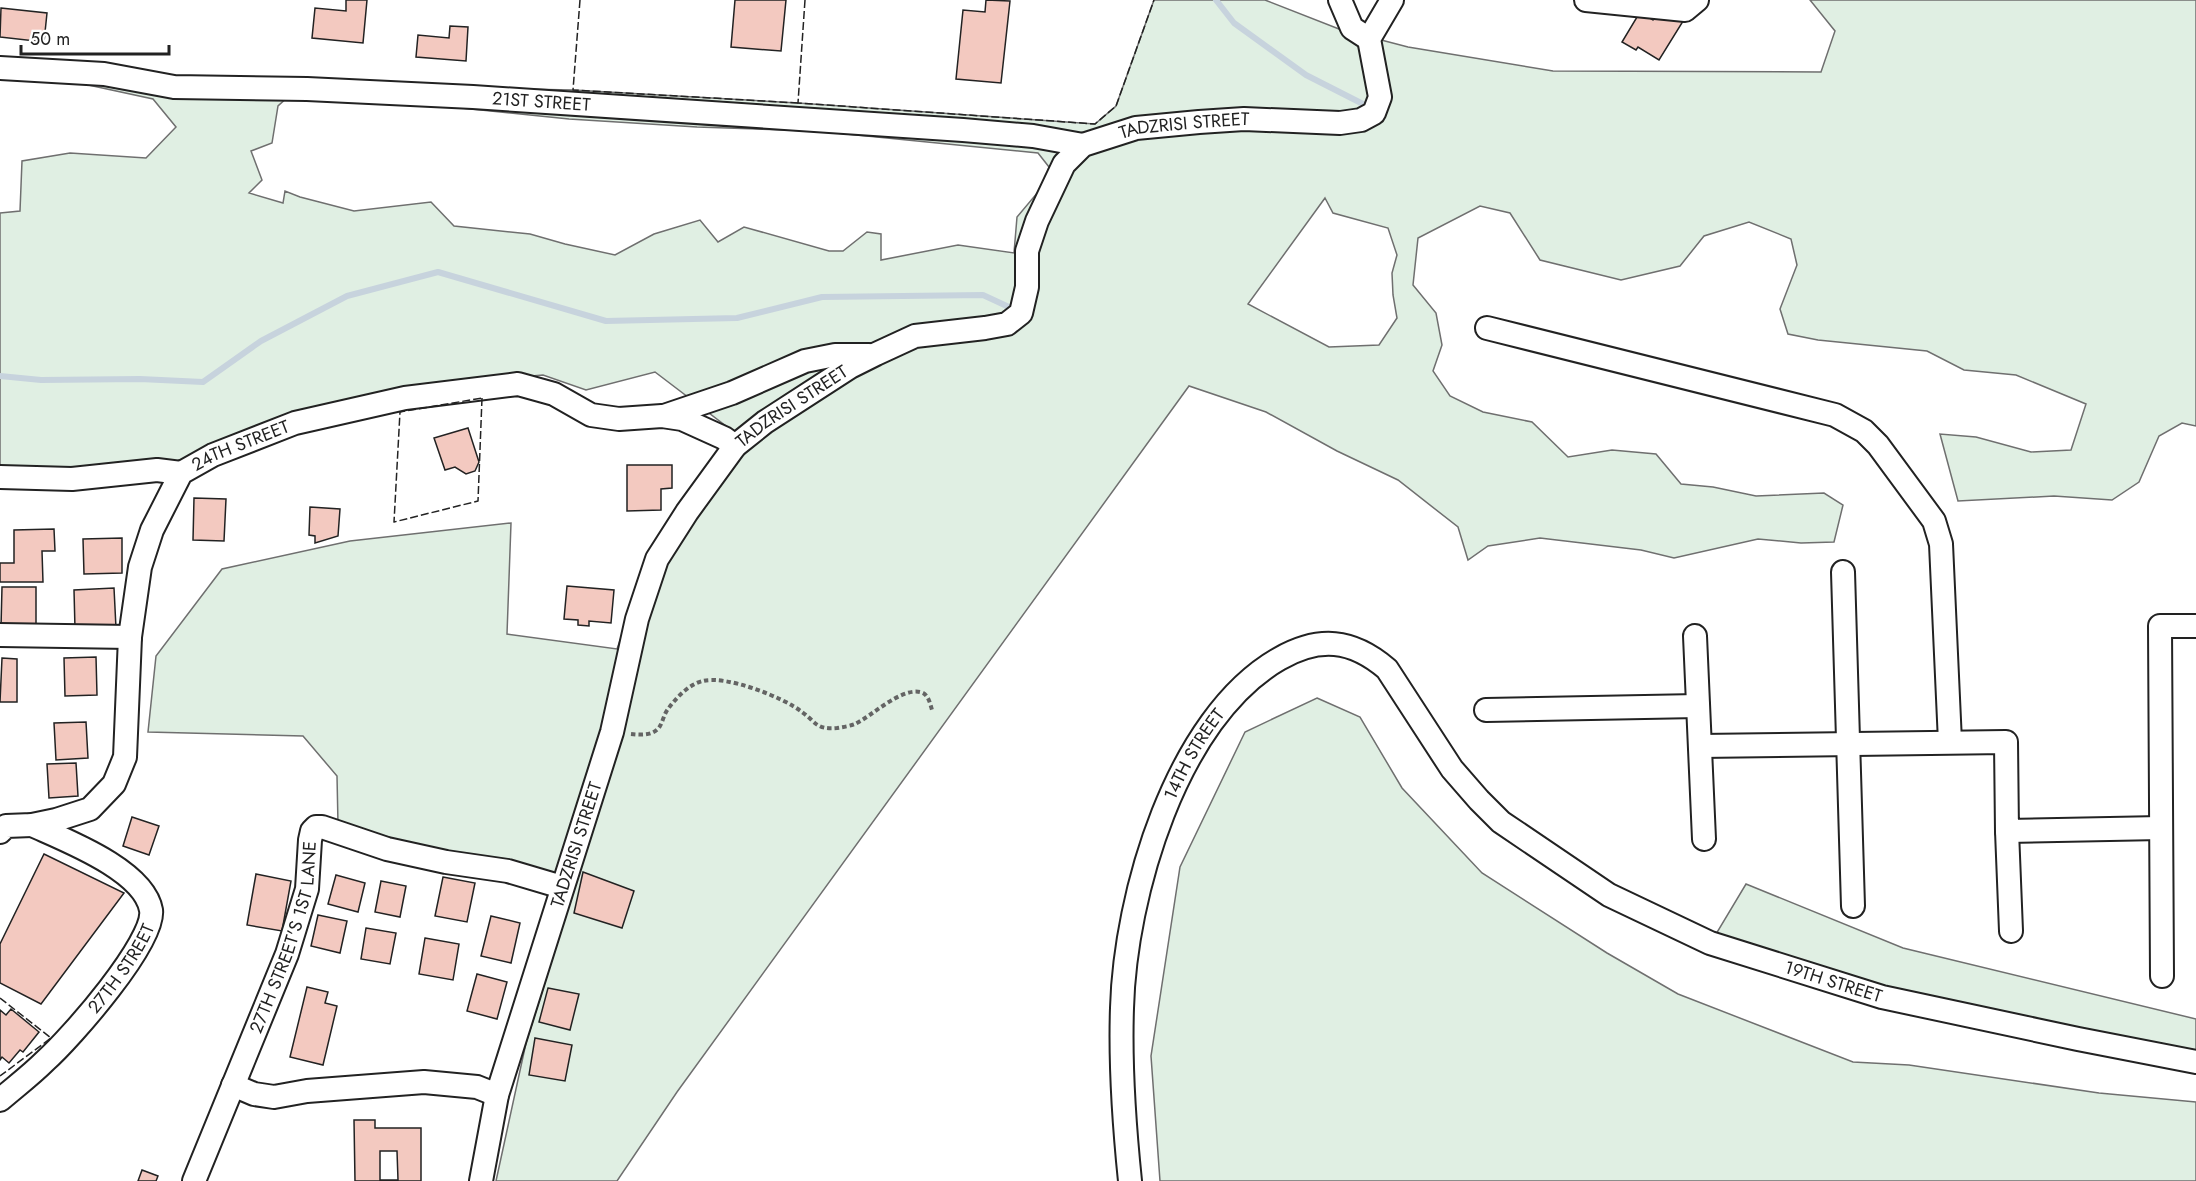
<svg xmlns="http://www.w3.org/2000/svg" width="2196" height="1181" viewBox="0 0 2196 1181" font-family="Jost,sans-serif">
  <rect width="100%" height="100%" fill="#fff"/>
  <!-- green -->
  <g fill="#e0efe3" stroke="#6f6f6f" stroke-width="1.5" fill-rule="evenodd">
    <path d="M1154,0h111l74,29 69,18 145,24 268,1 14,-41 -25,-31h386v426l-14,-3 -23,13 -20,46 -27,18 -58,-4 -96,5 -18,-67 36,3 55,15 40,-2 15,-46 -70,-29 -52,-5 -37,-19 -109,-11 -30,-6 -8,-25 17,-44 -6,-26 -42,-17 -45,14 -24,30 -59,14 -81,-20 -30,-47 -30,-7 -62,32 -5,47 23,28 6,32 -9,26 17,25 33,16 49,10 36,35 44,-7 44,4 25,30 32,3 43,9 68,-3 19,12 -9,37 -33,1 -43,-4 -84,19 -33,-8 -101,-12 -52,8 -20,14 -10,-33 -60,-47 -61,-29 -71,-39 -77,-26 -512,706 -60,89h-121l30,-138 49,-157 -237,-62 -1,-48 -34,-40 -155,-4 8,-76 66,-87 128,-28 161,-18 -4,111 110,15 33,-94 89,-119 -84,-64 -69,18 -43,-15 -142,12 -111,28 -94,41 -55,14 -141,-4v-253l20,-2 2,-50 48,-8 76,5 30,-31 -23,-28 -120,-26 147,9 393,8 225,13 297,21 21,-18zM289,96l104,5 176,18 128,8 119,4 222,22 11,14 -5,18 -27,32 -3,36 -56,-8 -77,15v-26l-14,-2 -24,19h-14l-85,-24 -26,15 -18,-22 -46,14 -39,21 -50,-11 -35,-10 -76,-8 -23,-24 -77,9 -54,-14 -15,-6 -2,12 -34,-10 13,-13 -11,-29 21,-8 6,-37zM1325,198l8,15 55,15 9,27 -5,18 1,22 4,23 -18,27 -50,2 -81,-43z"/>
    <path d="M1317,698l43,19 42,71 80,85 125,80 71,41 175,68 56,3 190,28 97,9v79h-1036l-9,-125 29,-189 65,-135z"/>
    <path d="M1746,884l157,64 293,71v34l-319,-67 -161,-52z"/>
  </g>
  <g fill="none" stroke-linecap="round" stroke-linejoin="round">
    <!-- stream -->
    <g stroke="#c7d3dd" stroke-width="6">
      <path d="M1216,0l18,23 72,52 57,29"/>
      <path d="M0,376l41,4 99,-1 63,3 58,-41 86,-45 91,-24 168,49 131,-3 85,-21 161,-2 28,13"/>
    </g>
  </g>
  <!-- building -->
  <g fill="#f3c9c0" stroke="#222" stroke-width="1.5" fill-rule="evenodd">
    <path d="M346,0h21l-4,43 -51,-5 3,-30 31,3z"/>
    <path d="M735,0h51l-5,51 -50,-4z"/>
    <path d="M986,0l24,1 -9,82 -45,-4 7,-69 22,2z"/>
    <path d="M1,8l46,5 -3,29 -44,-5z"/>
    <path d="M1658,11l27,7 -26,42 -21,-13 -2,3 -14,-8 18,-30 13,8z"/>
    <path d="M450,26l18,1 -2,34 -50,-4 2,-22 31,3z"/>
    <path d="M468,428l11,34 -4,9 -9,3 -11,-7 -10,3 -11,-32z"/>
    <path d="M627,465h45v23l-11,1v21l-34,1z"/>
    <path d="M194,498l32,1 -2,42 -31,-1z"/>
    <path d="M310,507l30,2 -2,27 -23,7v-7l-6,-1z"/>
    <path d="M54,529l1,22h-13l1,31h-43v-19h14v-33z"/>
    <path d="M122,538v35l-38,1 -1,-35z"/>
    <path d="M567,586l47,4 -3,33 -22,-2v5l-11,-1v-5l-14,-1z"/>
    <path d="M2,587h34v40h-35z"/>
    <path d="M114,588l2,40 -41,1 -1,-39z"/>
    <path d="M96,657l1,38 -32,1 -1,-38z"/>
    <path d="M2,658l15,1v43h-17z"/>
    <path d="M86,722l2,36 -32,2 -2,-37z"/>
    <path d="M76,763l2,33 -29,2 -2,-34z"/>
    <path d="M132,817l27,9 -10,29 -26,-9z"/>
    <path d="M44,854l80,39 -83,111 -41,-21v-39z"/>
    <path d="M583,872l51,19 -12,37 -48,-15z"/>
    <path d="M256,874l35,7 -9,50 -35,-6z"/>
    <path d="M336,875l29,8 -7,29 -30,-8z"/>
    <path d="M443,877l32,6 -8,39 -32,-6z"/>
    <path d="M381,881l25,5 -6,31 -25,-5z"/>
    <path d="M318,915l29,6 -7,32 -29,-7z"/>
    <path d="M491,916l29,7 -9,40 -30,-7z"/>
    <path d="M366,928l30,5 -6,31 -29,-5z"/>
    <path d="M425,938l34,6 -6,36 -34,-6z"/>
    <path d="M477,974l30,8 -10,37 -30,-8z"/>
    <path d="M307,987l21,5 -3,11 12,3 -14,59 -33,-8z"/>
    <path d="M548,988l31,6 -9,36 -31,-8z"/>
    <path d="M11,1009l28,23 -16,20 -3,-2 -11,13 -7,-6 -2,3v-50l6,5z"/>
    <path d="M535,1038l37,7 -7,36 -36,-6z"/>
    <path d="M354,1120h21v8h46v53h-66zM380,1151h17l1,29h-18z"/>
    <path d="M142,1170l16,6 -2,5h-18z"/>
  </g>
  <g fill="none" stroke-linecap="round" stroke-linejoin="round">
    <defs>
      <g id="minor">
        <path d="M1340,0l12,28 17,11"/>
        <path d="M1586,0l99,10 12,-10"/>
        <path id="s1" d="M0,68l104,6 70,13 133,2 166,8 490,33 70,6 50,9"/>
        <path d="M1487,328l348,87 29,16 14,14 56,76 7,23 9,198"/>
        <path d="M664,416l68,-23 73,-32 30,-6h34"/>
        <path d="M0,477l72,2 85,-9 24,3"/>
        <path d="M1843,572l10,334"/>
        <path d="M0,635l130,2"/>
        <path d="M1695,636l9,203"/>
        <path d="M1486,710l212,-4"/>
        <path d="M1700,746l306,-4 1,89 154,-3"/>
        <path d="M2007,831l4,100"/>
        <path id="s2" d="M0,832l6,-6 26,-1 24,-5 34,-11 24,-25 11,-27 5,-120 10,-70 12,-37 29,-57 32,-18 82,-32 110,-25 113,-14 36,10 37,21 28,4 43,-3 20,3 42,19 11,8"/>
        <path d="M2162,976l-2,-350h36"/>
        <path d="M233,1085l21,9 20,3 33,-6 117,-9 53,5 20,8"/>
        <path id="s3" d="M0,1100c15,-13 31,-25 45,-39 25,-22 111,-120 106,-151 -7,-40 -86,-70 -119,-85"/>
        <path id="s4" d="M194,1181l93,-227 20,-65 3,-49 2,-9 4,-4h6l65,22 59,13 62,9 54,16"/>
        <path id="s5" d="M481,1181l16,-86 115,-363 25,-113 20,-60 30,-47 48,-66 30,-24 85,-55 26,-13 39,-18 70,-8 22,-4 14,-11 6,-26v-36l10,-30 27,-57 19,-19 53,-17 63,-6 45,-3 96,4 21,-3 13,-7 6,-16 -11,-58 23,-39"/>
        <path id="s6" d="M1130,1181c-6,-58 -10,-115 -8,-173 3,-112 54,-290 157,-349 40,-23 73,-20 108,10l65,100 27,31 22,22 108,73 101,48 172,54 196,42 118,23"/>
      </g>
    </defs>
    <!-- minor casing -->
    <use href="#minor" stroke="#222" stroke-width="26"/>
    <!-- path -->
    <path stroke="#646464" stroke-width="4" stroke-dasharray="4.5 3" stroke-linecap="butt" d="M631,734c10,1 23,2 29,-8 3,-5 4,-12 8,-17 8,-11 21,-25 35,-28 23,-6 80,16 99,31 14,10 14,18 35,16 6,-1 13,-2 18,-4 17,-8 45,-36 65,-32 8,1 10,11 12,18"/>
    <!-- minor -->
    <use href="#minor" stroke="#fff" stroke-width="22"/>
    <!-- fence -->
    <g stroke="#222" stroke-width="1.5" stroke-dasharray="8 3" stroke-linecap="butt">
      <path d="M580,0l-7,90 225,13"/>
      <path d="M805,0l-7,103 297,21 21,-18 38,-106"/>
      <path d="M482,398l-4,103 -84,21 6,-110z"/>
      <path d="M0,998l51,40 -51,38"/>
    </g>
  </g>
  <g text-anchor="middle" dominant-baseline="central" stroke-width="4.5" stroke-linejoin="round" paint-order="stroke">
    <!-- street labels -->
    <g font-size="18" fill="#222" stroke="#fff">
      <text stroke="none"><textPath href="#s1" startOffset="543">21ST STREET</textPath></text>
      <text stroke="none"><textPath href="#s5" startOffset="1395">TADZRISI STREET</textPath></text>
      <text stroke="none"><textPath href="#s5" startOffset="854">TADZRISI STREET</textPath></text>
      <text stroke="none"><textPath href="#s2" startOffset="518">24TH STREET</textPath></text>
      <text stroke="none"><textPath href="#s6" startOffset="440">14TH STREET</textPath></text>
      <text stroke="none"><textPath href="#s5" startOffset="350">TADZRISI STREET</textPath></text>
      <text stroke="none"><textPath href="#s4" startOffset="261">27TH STREET'S 1ST LANE</textPath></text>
      <text stroke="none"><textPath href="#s3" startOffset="180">27TH STREET</textPath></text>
      <text stroke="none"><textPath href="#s6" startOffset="1250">19TH STREET</textPath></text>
    </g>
  </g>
  <!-- scale -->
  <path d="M21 45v9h148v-9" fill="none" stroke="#222222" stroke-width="3"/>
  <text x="30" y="45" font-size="18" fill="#222222" stroke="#ffffff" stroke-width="4.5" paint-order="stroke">50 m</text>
</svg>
